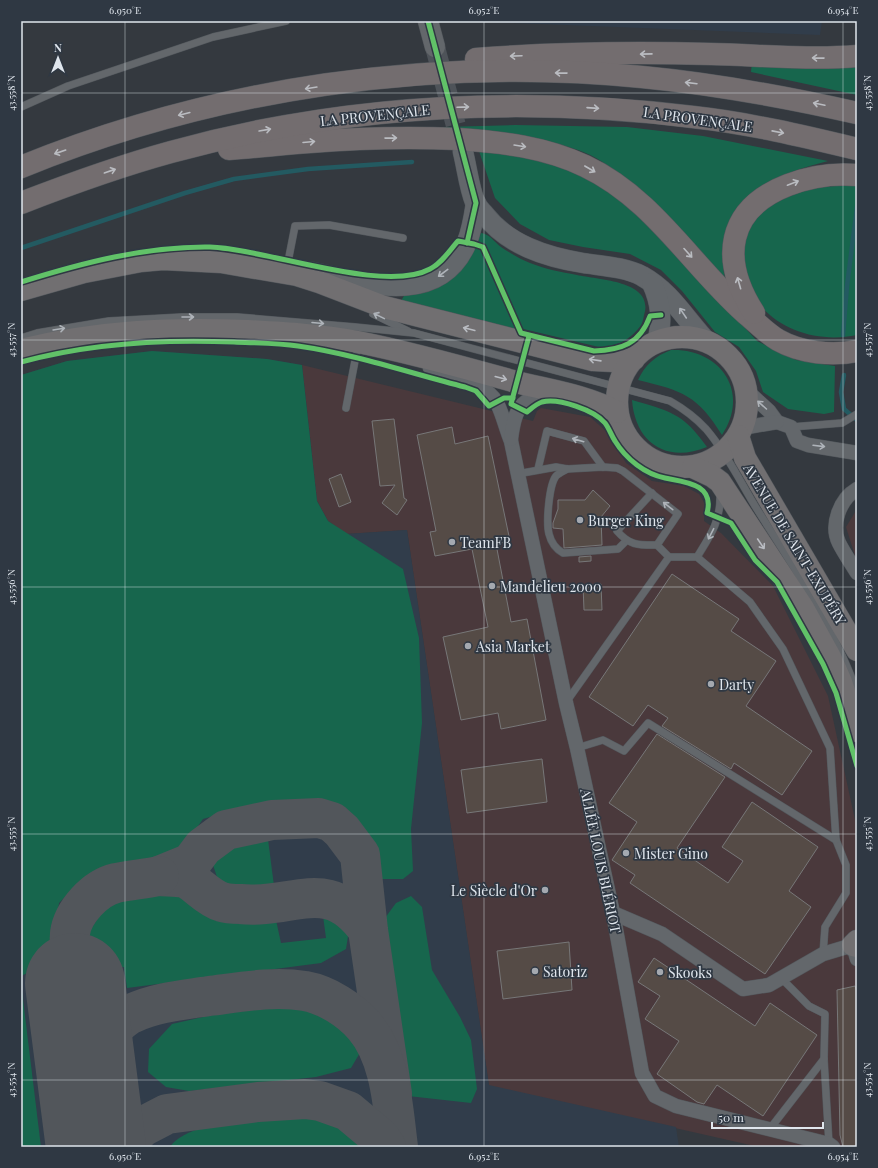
<svg xmlns="http://www.w3.org/2000/svg" width="878" height="1168" viewBox="0 0 878 1168" font-family="'Playfair Display',serif">
  <rect width="100%" height="100%" fill="#34393f"/>
  <!-- commercial -->
  <g fill="#4a393c">
    <path d="M302,365l231,56 4,-10 4,-3 49,9 17,15 19,31 26,18 32,5 15,8 6,10 -1,17 17,12 52,53 55,110 29,133v318h-98l-270,-61 -82,-556 -61,4 -18,-13 -11,-20z"/>
    <path d="M857,509v53l-11,-35z"/>
  </g>
  <!-- built -->
  <g fill="#313d4b">
    <path d="M467,21h355l-2,14z"/>
    <path d="M152,351l115,8 35,6 15,136 11,20 18,13 61,-4 82,555 187,42 3,20h-658v-772l46,-14z"/>
  </g>
  <!-- green -->
  <g fill="#17664d">
    <path d="M752,62l105,1v32l-106,-23z"/>
    <path d="M515,125l112,2 76,9 125,25c-65,16 -117,43 -103,118 -20,-20 -40,-40 -60,-60 -25,-26 -52,-57 -87,-69 -44,-15 -90,-17 -136,-18l1,-5z"/>
    <path d="M479,151l40,3 75,24 65,56 98,107 39,19 39,6 -1,46 -10,2 -36,-5 -25,-17 -7,-21 -17,-24 -24,-15 -33,-41 -21,-21 -31,-16 -47,-7 -34,-7 -29,-16 -25,-26z"/>
    <path d="M846,185l11,1v149c-42,9 -90,-7 -108,-48 -2,-5 -2,-12 -3,-18 -3,-15 -4,-30 5,-44 8,-16 39,-31 56,-36 12,-3 27,-2 39,-4z"/>
    <path d="M481,233c9,1 13,9 20,14 9,6 19,12 29,16 15,6 31,9 47,12 23,5 78,6 67,40 -1,6 -2,10 -6,14 -10,12 -24,19 -39,18l-84,-20 -2,8 -112,-34 4,-7 55,-26 10,-11z"/>
    <path d="M671,350c49,-2 80,42 51,85 -25,-40 -39,-44 -84,-55 7,-15 17,-24 33,-30z"/>
    <path d="M152,351l115,8 35,6 15,136 11,20 75,48 16,69 3,85 -11,106 2,42 -10,8h-21l-12,-43 -24,-28 -35,-8 -55,4 -53,15 -19,27 -19,10 -78,19 -28,28 -8,59 -30,14v-601l46,-14z"/>
    <path d="M632,400c38,11 51,13 75,47 -41,17 -72,-5 -75,-47z"/>
    <path d="M268,839l6,47c-23,4 -35,6 -56,-6l-5,-15c20,-21 26,-23 55,-26z"/>
    <path d="M174,892l36,23 25,8 41,-3 5,23 45,-5 -3,-22 12,3 14,11 -3,19 -25,14 -194,25 -3,-21 -31,4 -4,-39 13,-20 21,-14z"/>
    <path d="M411,896l11,11 10,63 28,47 11,23 6,49 -6,14 -63,-7 -23,-178 11,-15z"/>
    <path d="M21,983l20,164h-20z"/>
    <path d="M288,1005l39,10 21,18 13,18 -10,17 -35,9 -127,14 -23,-4 -18,-15 1,-23 23,-25 66,-15z"/>
    <path d="M309,1117l35,12 20,18h-194c19,-29 106,-29 139,-30z"/>
  </g>
  <g fill="none" stroke-linecap="round" stroke-linejoin="round">
    <!-- stream -->
    <g stroke="#235a61" stroke-width="4.5">
      <path d="M21,248l164,-55 49,-14 74,-10 104,-7"/>
      <path d="M843,335l4,-49 10,-79"/>
      <path d="M844,375l-3,17 3,17 13,11"/>
    </g>
    <!-- taxiway -->
    <g stroke="#52565b" stroke-width="40">
      <path d="M368,930c-40,-56 -74,-20 -128,-26 -5,0 -12,0 -18,-2 -13,-4 -22,-15 -33,-22 -7,-4 -22,-3 -30,-4l32,-13 12,-16 23,-17 46,-10 47,-2 13,4 10,9 18,24 8,75 24,164"/>
      <path d="M75,983c-1,-16 -7,-34 -5,-50 3,-21 25,-45 46,-50 14,-3 29,-4 43,-7"/>
      <path d="M90,1101c3,-24 3,-49 19,-69 6,-6 16,-16 24,-19 24,-11 50,-13 76,-17 32,-4 64,-10 96,-5 22,4 45,19 59,35 27,31 29,82 34,121"/>
      <path d="M121,1147l21,-20 25,-13 91,-12 47,-3 15,2 28,10 31,26 7,10"/>
    </g>
    <!-- runway -->
    <path stroke="#52565b" stroke-width="100" d="M75,983l21,164"/>
  </g>
  <!-- building -->
  <g fill="#554b46" stroke="#777778">
    <path d="M394,419l10,79 3,2 -10,15 -15,-12 13,-18 -15,1 -8,-65z"/>
    <path d="M452,427l3,17 33,-8 22,105 -14,3 15,78 16,-3 19,101 -45,9 -3,-16 -37,7 -18,-83 45,-10 -16,-78 -37,7 -5,-24 6,-1 -19,-96z"/>
    <path d="M341,474l10,28 -12,5 -10,-28z"/>
    <path d="M593,490l17,16 -9,11 1,28 -38,3 -1,-19 -10,-1v-5l5,-14v-9h27z"/>
    <path d="M591,556v5l-12,1v-5z"/>
    <path d="M672,574l67,45 -8,12 45,30 -30,45 66,45 -30,44 -48,-32 -3,6 -69,-43 6,-8 -20,-13 -15,21 -44,-29z"/>
    <path d="M601,584l1,26h-18l-1,-25z"/>
    <path d="M657,734l68,43 -48,71 51,35 15,-22 -21,-14 30,-45 66,45 -29,44 22,16 -46,67 -135,-91 5,-8 -23,-15 25,-38 -28,-19z"/>
    <path d="M542,759l5,43 -80,11 -6,-43z"/>
    <path d="M569,942l3,48 -69,9 -6,-48z"/>
    <path d="M654,958l101,68 15,-23 47,32 -54,81 -46,-31 -13,19 -7,-2 -40,-28 22,-33 -34,-22 15,-23 -22,-14z"/>
    <path d="M855,986l2,6v155h-14l-3,-12 -3,-145z"/>
  </g>
  <g fill="none" stroke-linecap="round" stroke-linejoin="round">
    <!-- secondary-tunnel -->
    <path stroke="#4e5359" stroke-width="20" stroke-dasharray="20 10" stroke-linecap="butt" d="M435,47l28,105"/>
    <defs>
      <g id="service">
        <path d="M21,107l47,-21 145,-49 73,-16"/>
        <path d="M287,267l8,-41 34,-1 74,13"/>
        <path d="M373,314l35,17"/>
        <path d="M21,338l16,-5 72,-12 73,-4h55l118,10 59,6 256,68c14,8 25,16 36,28 19,22 34,52 49,77 37,59 79,121 102,186"/>
        <path d="M346,408l12,-63"/>
        <path d="M791,427l51,-4 15,-9"/>
        <path d="M538,469l9,-38 37,10 19,26"/>
        <path d="M567,469c-3,2 -8,4 -11,7 -7,9 -10,46 -7,58 2,8 7,15 14,19l55,-4 8,-8"/>
        <path d="M517,474l39,-7 11,2 36,-2 14,1 6,3 55,43 -21,31 12,12"/>
        <path d="M652,493l-35,38c13,15 22,14 40,14"/>
        <path d="M697,557c13,-21 24,-36 23,-62"/>
        <path d="M567,701l102,-144h28l53,45 33,47 47,99 6,92 10,25v28l-21,34 -2,27"/>
        <path d="M577,748l26,-8 21,11 24,-28 188,117"/>
        <path d="M824,1059l5,85"/>
        <path d="M769,1130l55,-71 1,-45 -16,-8 -28,-28"/>
      </g>
      <g id="minor">
        <path d="M430,368c21,8 56,14 67,35 6,12 9,26 14,38l55,262 11,45 36,165 29,160 13,23 21,10 153,38 4,3"/>
        <path d="M745,389l24,22 8,11"/>
        <path d="M777,422l14,5 6,14 11,4 49,8"/>
        <path d="M742,428l35,-6"/>
        <path d="M511,439c4,-33 9,-38 40,-49"/>
        <path d="M857,489c-17,10 -27,36 -18,54 5,10 12,20 18,30"/>
        <path d="M613,913l49,21 81,55 26,-4 54,-31 30,-9 4,14"/>
      </g>
      <g id="secondary">
        <path d="M428,21l7,26"/>
        <path d="M463,152c4,16 6,35 12,50 2,5 6,9 9,12 24,31 62,43 99,49 19,3 42,4 59,13 30,17 43,43 66,67"/>
        <path d="M312,272c53,11 127,36 155,-30 5,-12 7,-26 9,-39"/>
        <path d="M652,283c9,20 11,38 5,59"/>
      </g>
      <g id="primary">
        <path d="M21,290l63,-18 57,-11 22,-2 58,3 76,13 22,7 65,25 209,53 20,1 21,-2"/>
        <circle cx="682" cy="402" r="65"/>
        <path d="M21,350c77,-19 148,-22 227,-19 37,2 74,4 110,11 50,10 101,24 151,38 36,10 75,14 108,32"/>
        <path d="M738,436l7,22 112,192"/>
        <path d="M693,467l19,9 8,6 83,126 27,49 11,25 16,49"/>
        <path d="M857,941l-4,4 4,1"/>
      </g>
      <g id="motorway">
        <path d="M476,59c78,-6 157,-7 235,-5 48,1 98,6 146,2"/>
        <path d="M229,149c27,-2 54,-5 81,-7 49,-4 99,-5 148,-3 44,3 87,8 127,27 68,32 106,99 160,147 11,9 21,20 33,27 23,13 54,16 79,11"/>
        <path d="M21,167c194,-79 412,-111 621,-90 73,7 144,20 215,36"/>
        <path d="M21,203c49,-19 99,-37 150,-51 170,-47 348,-56 522,-35 55,6 110,19 164,32"/>
        <path d="M754,313c-34,-53 -28,-104 34,-128 23,-9 45,-12 69,-10"/>
      </g>
    </defs>
    <!-- service casing -->
    <use href="#service" stroke="#53585d" stroke-width="8"/>
    <!-- minor casing -->
    <use href="#minor" stroke="#53585d" stroke-width="15"/>
    <!-- secondary casing -->
    <use href="#secondary" stroke="#53585d" stroke-width="21"/>
    <!-- primary casing -->
    <use href="#primary" stroke="#53585d" stroke-width="23"/>
    <!-- motorway casing -->
    <use href="#motorway" stroke="#53585d" stroke-width="23"/>
    <!-- service -->
    <use href="#service" stroke="#63676b" stroke-width="7"/>
    <!-- minor -->
    <use href="#minor" stroke="#63676b" stroke-width="14"/>
    <!-- secondary -->
    <use href="#secondary" stroke="#63676b" stroke-width="20"/>
    <!-- primary -->
    <use href="#primary" stroke="#716f71" stroke-width="22"/>
    <!-- motorway -->
    <use href="#motorway" stroke="#736d6f" stroke-width="22"/>
    <defs>
      <g id="cycleway">
        <path d="M428,21l48,182 -9,40"/>
        <path d="M21,282c61,-19 125,-36 189,-35 57,2 174,47 220,22 12,-6 19,-18 28,-28l16,3 9,3 38,86 73,18c27,-1 46,-7 56,-35l11,-1"/>
        <path d="M529,336l-18,68 16,8c5,-4 9,-8 15,-10 17,-4 52,8 63,21 4,5 6,12 10,18 11,18 30,33 50,37 20,4 50,6 42,35l24,10 24,37 22,22 46,82 13,29 21,73"/>
        <path d="M21,362c69,-19 142,-23 213,-20 21,1 43,1 64,4 56,8 112,27 167,41l11,4 13,15 15,-8h9"/>
      </g>
    </defs>
    <!-- cycleway casing -->
    <use href="#cycleway" stroke="#2f3843" stroke-width="8"/>
    <!-- cycleway -->
    <use href="#cycleway" stroke="#61c268" stroke-width="5"/>
  </g>
  <!-- one-way arrows -->
  <defs><path id="oneway-shaft" d="M-6 0H5M1.5-3L5.5 0L1.5 3" fill="none" stroke-width="1.6" stroke-linecap="round" stroke-linejoin="round"/></defs>
  <g stroke="#babcc1">
    <use href="#oneway-shaft" transform="translate(646 54) rotate(179)"/>
    <use href="#oneway-shaft" transform="translate(516 56) rotate(178)"/>
    <use href="#oneway-shaft" transform="translate(818 58) rotate(-179)"/>
    <use href="#oneway-shaft" transform="translate(561 73) rotate(-179)"/>
    <use href="#oneway-shaft" transform="translate(691 83) rotate(-173)"/>
    <use href="#oneway-shaft" transform="translate(311 88) rotate(171)"/>
    <use href="#oneway-shaft" transform="translate(819 104) rotate(-168)"/>
    <use href="#oneway-shaft" transform="translate(463 107) rotate(-2)"/>
    <use href="#oneway-shaft" transform="translate(593 108) rotate(4)"/>
    <use href="#oneway-shaft" transform="translate(184 114) rotate(166)"/>
    <use href="#oneway-shaft" transform="translate(265 130) rotate(-10)"/>
    <use href="#oneway-shaft" transform="translate(778 132) rotate(11)"/>
    <use href="#oneway-shaft" transform="translate(391 138) rotate(-1)"/>
    <use href="#oneway-shaft" transform="translate(309 142) rotate(-5)"/>
    <use href="#oneway-shaft" transform="translate(520 146) rotate(9)"/>
    <use href="#oneway-shaft" transform="translate(60 152) rotate(161)"/>
    <use href="#oneway-shaft" transform="translate(590 169) rotate(30)"/>
    <use href="#oneway-shaft" transform="translate(110 171) rotate(-19)"/>
    <use href="#oneway-shaft" transform="translate(793 183) rotate(-21)"/>
    <use href="#oneway-shaft" transform="translate(688 253) rotate(48)"/>
    <use href="#oneway-shaft" transform="translate(739 283) rotate(-106)"/>
  </g>
  <g stroke="#aeb3b9">
    <use href="#oneway-shaft" transform="translate(443 273) rotate(143)"/>
    <use href="#oneway-shaft" transform="translate(683 313) rotate(-124)"/>
    <use href="#oneway-shaft" transform="translate(379 316) rotate(-154)"/>
    <use href="#oneway-shaft" transform="translate(188 317)"/>
    <use href="#oneway-shaft" transform="translate(318 323) rotate(5)"/>
    <use href="#oneway-shaft" transform="translate(59 329) rotate(-9)"/>
    <use href="#oneway-shaft" transform="translate(762 405) rotate(-138)"/>
    <use href="#oneway-shaft" transform="translate(578 440) rotate(-164)"/>
    <use href="#oneway-shaft" transform="translate(819 446) rotate(7)"/>
    <use href="#oneway-shaft" transform="translate(668 506) rotate(-142)"/>
    <use href="#oneway-shaft" transform="translate(711 534) rotate(117)"/>
  </g>
  <g stroke="#b9bcc2">
    <use href="#oneway-shaft" transform="translate(469 329) rotate(-166)"/>
    <use href="#oneway-shaft" transform="translate(595 360) rotate(-172)"/>
    <use href="#oneway-shaft" transform="translate(501 378) rotate(15)"/>
    <use href="#oneway-shaft" transform="translate(761 544) rotate(56)"/>
  </g>
  <!-- ticks -->
  <path fill="none" stroke="#e0e6ed" stroke-width="1" stroke-opacity="0.45" d="M125,21v1126M484,21v1126M843,21v1126M21,93h836M21,340h836M21,587h836M21,834h836M21,1080h836"/>
  <!-- markers -->
  <g fill="#a4a9b0" stroke="#2f3843" stroke-width="1.5">
    <circle cx="580" cy="520" r="4"/>
    <circle cx="452" cy="542" r="4"/>
    <circle cx="492" cy="586" r="4"/>
    <circle cx="468" cy="646" r="4"/>
    <circle cx="711" cy="684" r="4"/>
    <circle cx="626" cy="853" r="4"/>
    <circle cx="545" cy="890" r="4"/>
    <circle cx="535" cy="971" r="4"/>
    <circle cx="660" cy="972" r="4"/>
  </g>
  <g text-anchor="middle" dominant-baseline="central" stroke-width="3.5" stroke-linejoin="round" paint-order="stroke">
    <!-- street labels -->
    <g font-size="14" fill="#e0e6ed" stroke="#2f3843">
      <text transform="translate(375 115) rotate(-6)">LA PROVENÇALE</text>
      <text transform="translate(698 119) rotate(8)">LA PROVENÇALE</text>
      <text transform="translate(795 544) rotate(59)">AVENUE DE SAINT-EXUPÉRY</text>
      <text transform="translate(601 861) rotate(78)">ALLÉE LOUIS BLÉRIOT</text>
    </g>
    <!-- poi labels -->
    <g font-size="14" fill="#e0e6ed" stroke="#2f3843" text-anchor="start">
      <text x="588" y="520">Burger King</text>
      <text x="460" y="542">TeamFB</text>
      <text x="500" y="586">Mandelieu 2000</text>
      <text x="476" y="646">Asia Market</text>
      <text x="719" y="684">Darty</text>
      <text x="634" y="853">Mister Gino</text>
      <text x="537" y="890" text-anchor="end">Le Siècle d'Or</text>
      <text x="543" y="971">Satoriz</text>
      <text x="668" y="972">Skooks</text>
    </g>
  </g>
  <!-- border -->
  <rect width="878" height="1168" fill="none" stroke="#2f3843" stroke-width="44"/>
  <!-- north arrow -->
  <g transform="translate(58 58)" stroke="#2f3843" stroke-width="3" paint-order="stroke">
  <path d="M0-3L7 15L0 10L-7 15Z" fill="#e0e6ed"/>
  <text y="-6" font-size="11" font-weight="bold" text-anchor="middle" fill="#e0e6ed">N</text>
  </g>
  <!-- scale -->
  <path d="M712 1122v6h111v-6" fill="none" stroke="#e0e6ed" stroke-width="2"/>
  <text x="718" y="1122" font-size="12" fill="#e0e6ed" stroke="#2f3843" stroke-width="3" paint-order="stroke">50 m</text>
  <rect x="22" y="22" width="834" height="1124" fill="none" stroke="#e0e6ed" stroke-width="1.5"/>
  <g font-size="10" text-anchor="middle" fill="#e0e6ed">
    <text x="125" y="14">6.950°E</text>
    <text x="484" y="14">6.952°E</text>
    <text x="843" y="14">6.954°E</text>
    <text transform="translate(11 93) rotate(-90)" y="4">43.558°N</text>
    <text transform="translate(867 93) rotate(-90)" y="4">43.558°N</text>
    <text transform="translate(11 340) rotate(-90)" y="4">43.557°N</text>
    <text transform="translate(867 340) rotate(-90)" y="4">43.557°N</text>
    <text transform="translate(11 587) rotate(-90)" y="4">43.556°N</text>
    <text transform="translate(867 587) rotate(-90)" y="4">43.556°N</text>
    <text transform="translate(11 834) rotate(-90)" y="4">43.555°N</text>
    <text transform="translate(867 834) rotate(-90)" y="4">43.555°N</text>
    <text transform="translate(11 1080) rotate(-90)" y="4">43.554°N</text>
    <text transform="translate(867 1080) rotate(-90)" y="4">43.554°N</text>
    <text x="125" y="1160">6.950°E</text>
    <text x="484" y="1160">6.952°E</text>
    <text x="843" y="1160">6.954°E</text>
  </g>
</svg>
